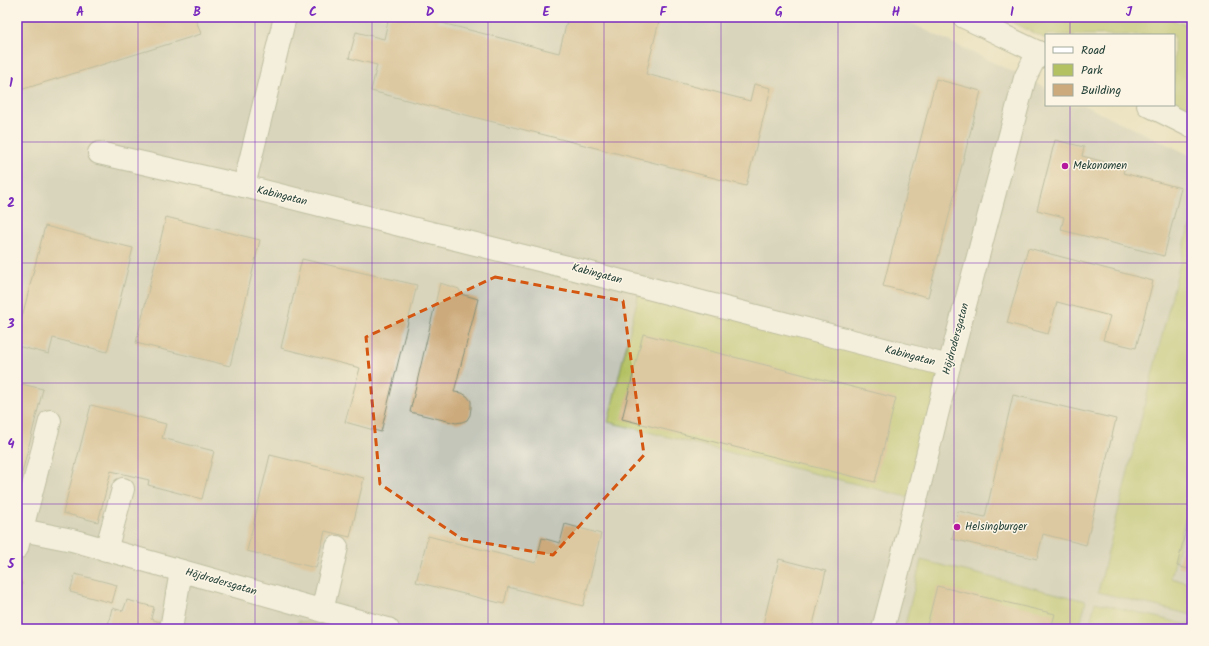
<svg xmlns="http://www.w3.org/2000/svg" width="1209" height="646" viewBox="0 0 1209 646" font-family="Kalam,sans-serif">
  <rect width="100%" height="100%" fill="#fcf5e5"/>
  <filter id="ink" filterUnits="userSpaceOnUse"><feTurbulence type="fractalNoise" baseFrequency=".025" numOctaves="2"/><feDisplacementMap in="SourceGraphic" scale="8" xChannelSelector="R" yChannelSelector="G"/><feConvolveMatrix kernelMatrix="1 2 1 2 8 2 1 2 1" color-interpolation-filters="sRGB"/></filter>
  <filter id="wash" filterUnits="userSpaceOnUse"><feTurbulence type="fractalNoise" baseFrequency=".012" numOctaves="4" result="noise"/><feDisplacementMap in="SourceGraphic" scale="16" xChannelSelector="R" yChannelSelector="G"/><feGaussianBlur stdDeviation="0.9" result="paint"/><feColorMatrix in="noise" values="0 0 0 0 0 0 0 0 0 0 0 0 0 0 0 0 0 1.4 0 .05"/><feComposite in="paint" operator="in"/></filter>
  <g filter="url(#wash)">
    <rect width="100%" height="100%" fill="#ebe2c0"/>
    <!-- industrial -->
    <path fill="#c3c6b9" d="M17,17h881l148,71v17h37l109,51v473h-1175z"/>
    <!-- green -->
    <g fill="#b4c163" stroke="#6a7f4c">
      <path d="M1001,17h164l27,10v84l-18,-9v-67h-128v4z"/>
      <path d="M1192,226v265l-21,87 21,6v31l-94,-23 90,-361z"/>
      <path d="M639,292l305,78 -32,128 -304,-76z"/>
      <path d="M921,560l165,41 -7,28h-175z"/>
      <path d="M1095,602l97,24v3h-103z"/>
      <path d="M298,621l28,5 5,3h-34z"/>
    </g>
    <g id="blocks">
      <!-- building -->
      <g fill="#ccaa7c">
        <path d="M17,17h178l6,17 -184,57z"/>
        <path d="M389,17h50l-1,5 121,31 9,-36h92l-14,57 104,27 4,-17 17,4 -25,98 -375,-95 6,-26 -28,-7 7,-26 28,7z"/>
        <path d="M936,79l45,12 -53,206 -45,-11z"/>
        <path d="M1055,140l29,7 -2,9 43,11 -2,6 58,15 -17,68 -103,-26 3,-13 -27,-7z"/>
        <path d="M166,217l94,23 -30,126 -94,-23z"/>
        <path d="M45,226l88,22 -26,104 -54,-14 -4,16 -32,-8v-26l4,1z"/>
        <path d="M1028,248l125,33 -17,67 -33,-8 7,-24 -53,-14 -9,32 -41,-11z"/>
        <path d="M302,259l115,26 -36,147 -36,-10 15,-54 -79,-20z"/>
        <path d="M440,283l19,6 2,5 17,5 -24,93 8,1 5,3 4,5v7l-1,7 -3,5 -5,2 -6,1 -46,-11z"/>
        <path d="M643,334l253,64 -21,84 -253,-63z"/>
        <path d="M17,383l26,6 -23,92 -3,-1z"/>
        <path d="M1013,395l103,24 -30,126 -43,-11 -6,25 -85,-20 6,-28 27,6z"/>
        <path d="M91,405l75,19 -4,14 52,13 -12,48 -54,-14 1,-5 -38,-9 -13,51 -35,-9z"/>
        <path d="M270,455l94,23 -14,59 -25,-6 -9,37 -69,-17z"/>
        <path d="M1191,509h1v61l-15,-4z"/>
        <path d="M565,524l36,10 -18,72 -75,-19 -4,17 -88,-22 12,-46 108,27 6,-25 18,5z"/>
        <path d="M779,559l47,12 -14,58h-50z"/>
        <path d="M75,574l42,11 -5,18 -42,-11z"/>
        <path d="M17,582l5,1 -4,18 -1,-1z"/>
        <path d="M937,586l118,28 -4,15h-125z"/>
        <path d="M127,600l27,7 -3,12 11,4 -2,6h-53l5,-21 11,3z"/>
      </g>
    </g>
  </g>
  <g filter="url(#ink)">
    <use href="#blocks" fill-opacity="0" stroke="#85907a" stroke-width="1"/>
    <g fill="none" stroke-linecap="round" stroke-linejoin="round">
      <defs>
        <g id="minor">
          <path d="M964,17l82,39"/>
          <path d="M1148,105l44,22"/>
          <path d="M99,153l145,33 327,82 378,98"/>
          <path d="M244,186l41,-169"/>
          <path d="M17,529l55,11 316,89"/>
          <path d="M17,548l33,-127"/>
          <path d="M106,550l17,-61"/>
          <path d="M322,611l15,-64"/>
          <path d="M171,629l10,-58"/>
          <path d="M883,629l21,-80 45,-183 76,-288 13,-26"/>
        </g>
      </defs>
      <!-- minor casing -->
      <use href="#minor" stroke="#85907a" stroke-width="24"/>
      <!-- minor -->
      <use href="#minor" stroke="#fff" stroke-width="22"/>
    </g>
  </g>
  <!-- marked area -->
  <path d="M0 0H1209V646H0ZM495,277l128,24 21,154 -91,100 -91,-16 -82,-55 -14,-147z" fill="#ebe2c0" fill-opacity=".55" fill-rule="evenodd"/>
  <path fill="none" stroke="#d45610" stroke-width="3" stroke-dasharray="8 5" stroke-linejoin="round" d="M495,277l128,24 21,154 -91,100 -91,-16 -82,-55 -14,-147z"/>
  <!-- grid -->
  <path fill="none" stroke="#7b2cbf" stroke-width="1" stroke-opacity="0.55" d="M138,17v612M255,17v612M372,17v612M488,17v612M604,17v612M721,17v612M838,17v612M954,17v612M1070,17v18M1070,105v524M17,142h1175M17,263h1175M17,383h1175M17,504h1175"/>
  <!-- markers -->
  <g fill="#b5179e" stroke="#fcf5e5" stroke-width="1.5">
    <circle cx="1065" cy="166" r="4"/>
    <circle cx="957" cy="527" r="4"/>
  </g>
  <g text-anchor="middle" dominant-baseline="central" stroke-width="3" stroke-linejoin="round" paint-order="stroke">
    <!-- poi labels -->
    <g font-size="11" fill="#1f3d34" stroke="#fcf5e5" text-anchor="start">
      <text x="1073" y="166">Mekonomen</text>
      <text x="965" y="527">Helsingburger</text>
    </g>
    <!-- street labels -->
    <g font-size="11" fill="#1f3d34" stroke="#fcf5e5">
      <text transform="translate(282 196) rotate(14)">Kabingatan</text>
      <text transform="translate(597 274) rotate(15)">Kabingatan</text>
      <text transform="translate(956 339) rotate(-75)">Höjdrodersgatan</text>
      <text transform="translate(910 356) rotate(15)">Kabingatan</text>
      <text transform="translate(221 582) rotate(16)">Höjdrodersgatan</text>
    </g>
  </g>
  <!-- margin -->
  <rect width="1209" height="646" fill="none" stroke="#fcf5e5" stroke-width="44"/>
  <!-- legend -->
  <rect x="1045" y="34" width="130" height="72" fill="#fcf5e5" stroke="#a4ab9e"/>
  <rect x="1053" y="47" width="20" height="6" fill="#ffffff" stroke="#a4ab9e"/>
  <text x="1081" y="54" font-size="12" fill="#1f3d34">Road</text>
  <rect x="1053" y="64" width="20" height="12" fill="#b4c163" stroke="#a4ab9e"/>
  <text x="1081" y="74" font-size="12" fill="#1f3d34">Park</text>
  <rect x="1053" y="84" width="20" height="12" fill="#ccaa7c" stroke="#a4ab9e"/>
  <text x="1081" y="94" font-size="12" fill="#1f3d34">Building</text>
  <rect x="22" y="22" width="1165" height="602" fill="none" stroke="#7b2cbf" stroke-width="1.5"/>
  <g font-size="13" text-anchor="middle" font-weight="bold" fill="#7b2cbf">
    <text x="80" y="16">A</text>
    <text x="197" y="16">B</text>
    <text x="313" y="16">C</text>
    <text x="430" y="16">D</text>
    <text x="546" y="16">E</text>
    <text x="663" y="16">F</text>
    <text x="779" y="16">G</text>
    <text x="896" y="16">H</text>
    <text x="1012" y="16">I</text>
    <text x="1129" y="16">J</text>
    <text x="11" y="87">1</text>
    <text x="11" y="207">2</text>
    <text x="11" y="328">3</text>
    <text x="11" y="448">4</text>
    <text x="11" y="568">5</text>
  </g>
</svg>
